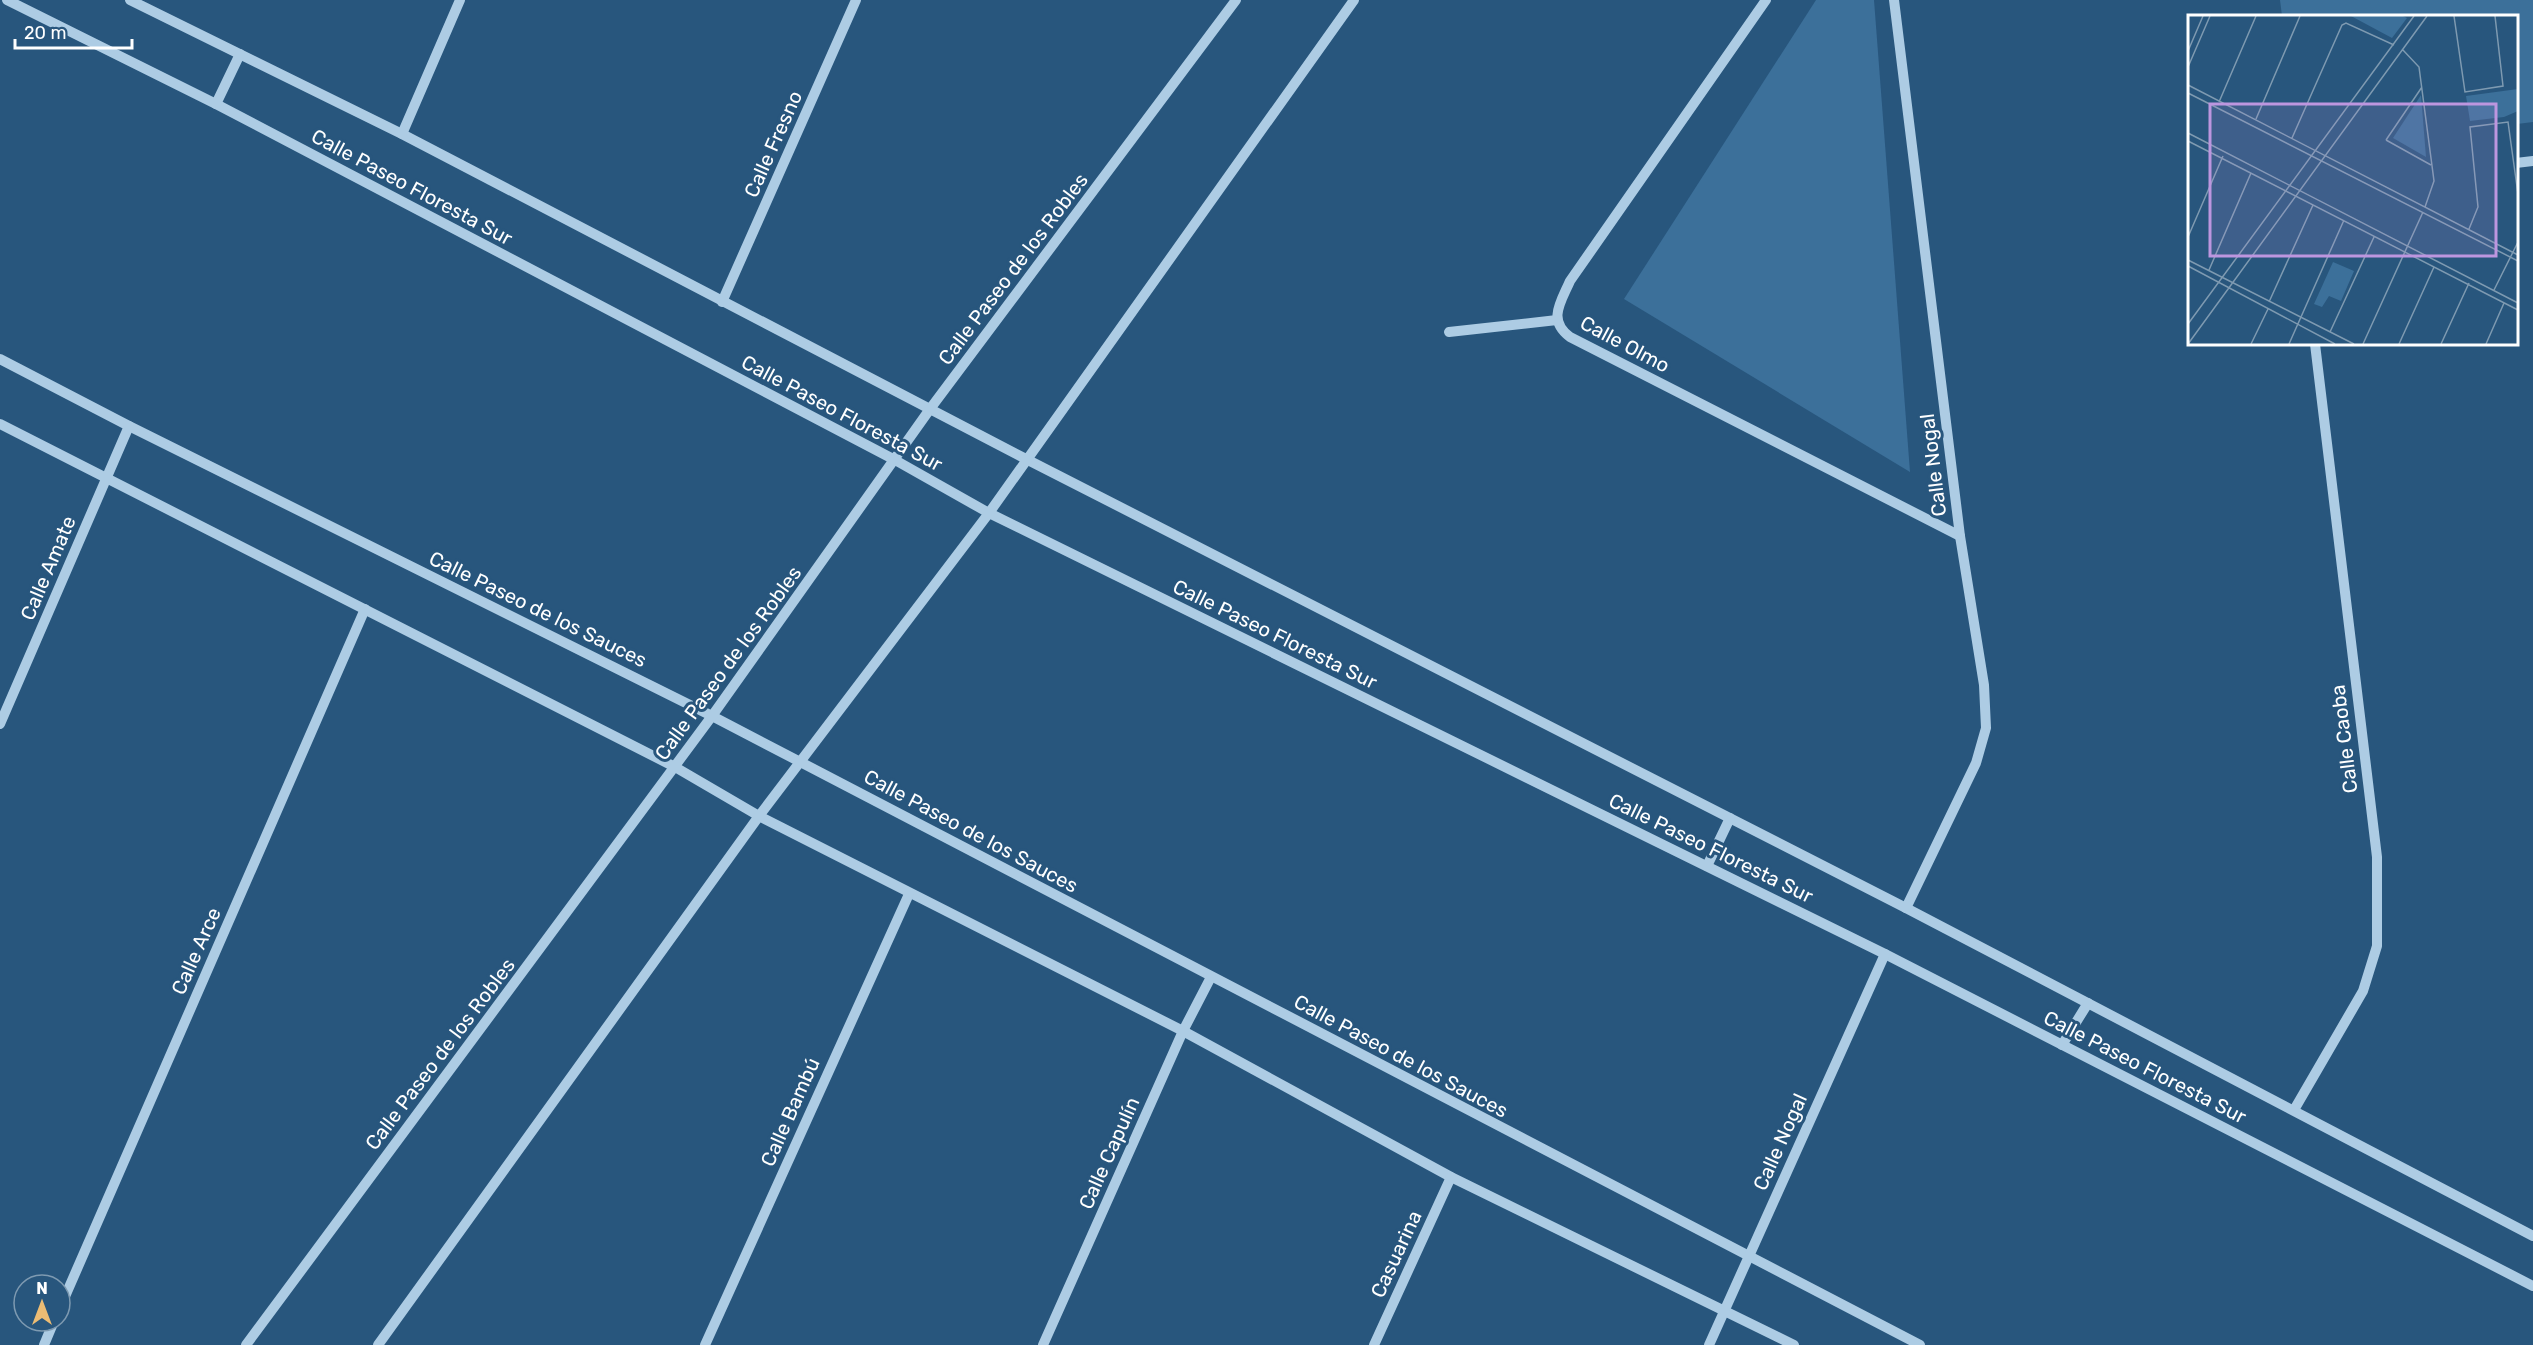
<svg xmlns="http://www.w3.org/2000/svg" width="2533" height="1345" viewBox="0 0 2533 1345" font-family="Rubik,sans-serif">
  <rect width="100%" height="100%" fill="#28567d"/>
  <!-- green -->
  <g fill="#3c709a">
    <path d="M1816,0h58l36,472 -286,-173z"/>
    <path d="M2280,0h253v122l-16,2 -1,-108h-234z"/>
  </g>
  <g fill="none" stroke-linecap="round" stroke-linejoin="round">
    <!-- minor -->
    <g stroke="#adcce4" stroke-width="10">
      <path d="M7,0l209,104 679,356 94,53 896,441 648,332"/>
      <path d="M130,0l272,134 624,325 880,449 627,328"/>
      <path d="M1766,0l-196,281c-9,21 -23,39 0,56l390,199"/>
      <path d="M1894,0l66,536 24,149 2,43 -10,35 -70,145"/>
      <path d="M216,104l24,-50"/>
      <path d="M402,134l58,-134"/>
      <path d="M2516,163l17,-2"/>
      <path d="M722,302l134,-302"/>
      <path d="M1449,332l108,-12"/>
      <path d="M0,359l129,67 583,290 1208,629"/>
      <path d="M0,424l675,343 84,49 424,215 268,146 343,168"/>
      <path d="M0,724l129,-298"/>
      <path d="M1707,866l23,-48"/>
      <path d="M2062,1045l26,-42"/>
      <path d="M2294,1110l69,-119 14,-45v-89l-62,-513"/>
      <path d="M60,1308l305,-699"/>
      <path d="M44,1345l10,-24"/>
      <path d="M246,1345l466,-629 218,-307 306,-409"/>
      <path d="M378,1345l381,-529 230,-303 365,-513"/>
      <path d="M705,1345l204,-451"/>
      <path d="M1043,1345l140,-314 28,-54"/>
      <path d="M1374,1345l77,-168"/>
      <path d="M1709,1345l176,-391"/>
    </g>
  </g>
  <g text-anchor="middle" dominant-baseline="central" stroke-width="6" stroke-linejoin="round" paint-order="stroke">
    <!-- street labels -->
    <g font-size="20" fill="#fff" stroke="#28567d">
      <text transform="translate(773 144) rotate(-66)">Calle Fresno</text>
      <text transform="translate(412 187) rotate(28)">Calle Paseo Floresta Sur</text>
      <text transform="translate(1013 269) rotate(-53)">Calle Paseo de los Robles</text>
      <text transform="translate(1625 344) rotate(28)">Calle Olmo</text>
      <text transform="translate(842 413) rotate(28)">Calle Paseo Floresta Sur</text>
      <text transform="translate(1933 465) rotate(-97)">Calle Nogal</text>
      <text transform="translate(48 568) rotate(-67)">Calle Amate</text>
      <text transform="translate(538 609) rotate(26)">Calle Paseo de los Sauces</text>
      <text transform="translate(1275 634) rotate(26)">Calle Paseo Floresta Sur</text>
      <text transform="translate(728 663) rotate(-54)">Calle Paseo de los Robles</text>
      <text transform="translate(2344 739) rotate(-97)">Calle Caoba</text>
      <text transform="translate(971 831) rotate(28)">Calle Paseo de los Sauces</text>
      <text transform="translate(1711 848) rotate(26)">Calle Paseo Floresta Sur</text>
      <text transform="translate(196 951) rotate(-66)">Calle Arce</text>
      <text transform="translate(440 1054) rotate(-53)">Calle Paseo de los Robles</text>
      <text transform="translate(1401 1056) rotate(28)">Calle Paseo de los Sauces</text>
      <text transform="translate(2145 1067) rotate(27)">Calle Paseo Floresta Sur</text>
      <text transform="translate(790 1112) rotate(-66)">Calle Bambú</text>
      <text transform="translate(1780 1142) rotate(-66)">Calle Nogal</text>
      <text transform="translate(1109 1153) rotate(-66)">Calle Capulín</text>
      <text transform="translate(1396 1254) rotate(-65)">Casuarina</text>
    </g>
  </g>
  <!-- overview -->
  <g transform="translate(2188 15)">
    <rect width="330" height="330" fill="#28567d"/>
    <path d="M163,1h52l4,2 -15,20zM330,74v22l-14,6 -34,4 -4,-25zM233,80l5,62 -33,-19zM145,247l21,9 -13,30 -12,-5 -7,11 -8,-3z" fill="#3c709a"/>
    <path fill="none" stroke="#7e9ab1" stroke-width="1.5" d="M266,1l11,76 38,-6 -8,-70M214,34l17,18 15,114 -9,26M0,36l15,-35M0,52l22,-51M0,70l330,170M0,78l330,168M31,87l37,-86M68,104l44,-103M0,118l330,170M104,123l50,-113 4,-2 48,22M198,125l36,-53M198,125l45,25M0,126l330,169M281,214l9,-22 -8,-80 38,-5 10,72M0,222l35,-81M0,245l166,84M0,251l147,78M21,255l42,-97M306,275l24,-48M81,287l44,-97M0,309l226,-308M142,317l44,-95M0,329l239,-328M63,329l17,-35M101,329l55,-124M175,329l60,-132M211,329l35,-77M253,329l28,-61M298,329l18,-41"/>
    <path fill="#bd96df" fill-opacity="0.15" stroke="#bd96df" stroke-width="3" d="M22,89h286v152h-286z"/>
    <rect width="330" height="330" fill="none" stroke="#fff" stroke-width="3"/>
  </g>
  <!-- north arrow -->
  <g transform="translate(42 1303)"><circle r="28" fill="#28567d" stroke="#7e9ab1" stroke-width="1.5"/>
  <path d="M0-4.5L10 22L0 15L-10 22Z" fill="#ecbc74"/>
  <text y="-9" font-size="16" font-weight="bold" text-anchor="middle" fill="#ffffff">N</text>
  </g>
  <!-- scale -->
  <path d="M15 39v9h117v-9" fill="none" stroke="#ffffff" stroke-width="3"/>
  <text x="24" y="39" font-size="18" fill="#ffffff" stroke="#28567d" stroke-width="4.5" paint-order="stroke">20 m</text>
</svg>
